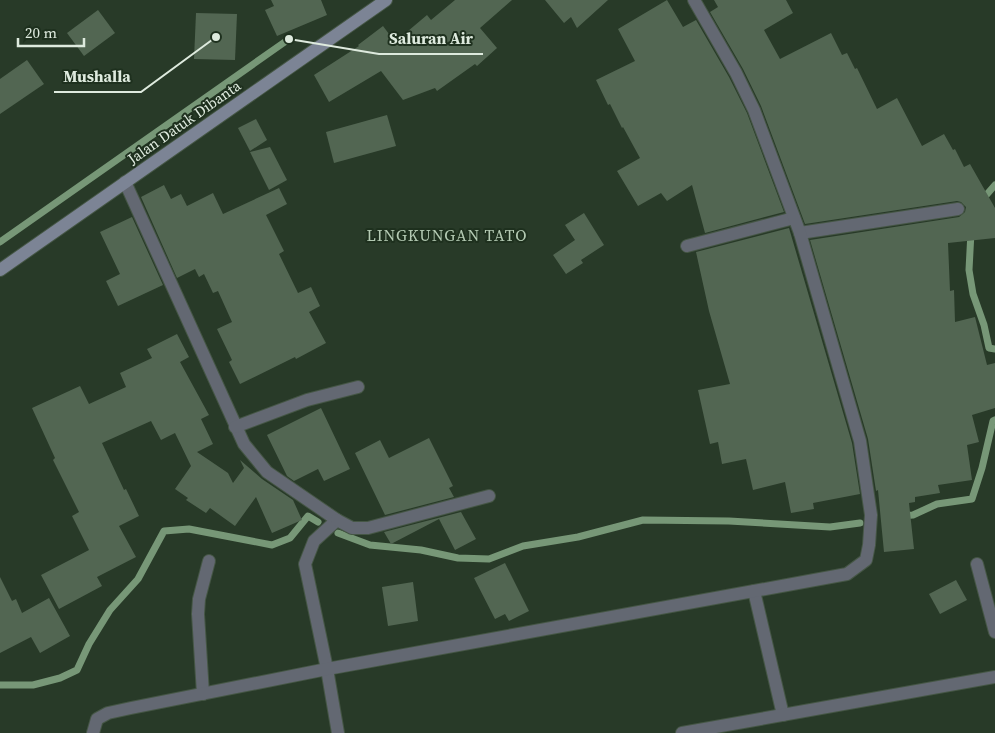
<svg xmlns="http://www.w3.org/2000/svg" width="995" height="733" viewBox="0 0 995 733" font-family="'Source Serif 4',serif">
  <rect width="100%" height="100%" fill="#283a28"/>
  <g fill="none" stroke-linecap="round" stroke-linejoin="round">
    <!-- stream -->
    <g stroke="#779777" stroke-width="7">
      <path d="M982,200l13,-15"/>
      <path d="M971,232l-2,38 4,24 11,31 5,23 6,1"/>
      <path d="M0,242l289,-203"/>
      <path d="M901,516l12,-1 24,-11 35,-5 10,-31 11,-47 2,-1"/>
      <path d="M338,533l32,12 51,5 37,8 31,1 34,-13 55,-9 65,-17 86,1 101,6 30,-4"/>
      <path d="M0,685h33l27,-7 17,-8 12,-26 21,-34 28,-31 26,-48 25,-2 83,16 18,-7 18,-22 10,6"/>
    </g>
  </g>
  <!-- building -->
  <g fill="#526652">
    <path d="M271,0h50l6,15 -50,21 -12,-26 9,-4z"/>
    <path d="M455,0h57l-32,28 17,20 -20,18 -2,-2 -38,27 -2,-3 -32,12 -22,-29 -52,31 -15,-27 45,-29 -1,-1 25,-19 12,16 32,-27 4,5z"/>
    <path d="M545,0h63l-31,28 -6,-11 -7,6z"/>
    <path d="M667,0l16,27 13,-7 33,57 18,36 37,99 -79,21 -13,-48 -25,16 -6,-8 -23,13 -21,-35 23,-13 -17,-31 -1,1 -12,-24 -2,1 -12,-25 39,-19 -17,-32z"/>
    <path d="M714,0h72l7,13 -29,17 16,29 51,-26 11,22 5,-2 8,16 2,-1 20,41 20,-11 25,48 22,-12 9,16 2,-1 9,18 6,-3 25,44v30l-47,5 2,48 4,-1 1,32 20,-5 12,48 8,-2v45l-23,7 7,27 -12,3 5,35 -34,5 2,8 -25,4v5l-6,1 5,46 -30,3 -6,-62 -2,1 -8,-52 -58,-199 149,-23 6,-5 1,-5 -5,-5 -4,-1 -152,23 -44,-118 -18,-37 -33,-57 8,-5z"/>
    <path d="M98,10l17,23 -31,23 -17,-23z"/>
    <path d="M196,13l41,1 -2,46 -41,-1z"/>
    <path d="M27,60l17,24 -44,30v-35z"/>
    <path d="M387,115l9,31 -62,17 -8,-31z"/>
    <path d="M256,119l11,21 -17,11 -12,-23z"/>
    <path d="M270,147l17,33 -18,10 -19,-38z"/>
    <path d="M164,185l7,14 10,-5 6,12 26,-13 10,21 56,-26 8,16 -21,11 18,36 -5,3 19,39 13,-6 9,19 -11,6 17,31 -30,16 -1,-2 -55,27 -11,-22 3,-2 -15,-31 15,-7 -14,-31 -5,2 -9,-19 -5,3 -4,-8 -18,9 -36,-81z"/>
    <path d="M584,213l20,32 -23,15 2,3 -17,11 -13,-19 22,-15 -10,-15z"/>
    <path d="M132,217l31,68 -45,21 -12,-25 14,-7 -20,-42z"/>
    <path d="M789,228l63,215 8,51 -47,9 1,6 -23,4 -6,-31 -32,8 -7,-31 -24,5 -4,-22 -8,2 -12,-54 32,-6 -21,-73 -13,-59z"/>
    <path d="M177,334l12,23 -9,5 29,53 -8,4 12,25 -16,8 31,21 5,10 11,-15 -4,-8 22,19 31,21 9,20 -30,13 -16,-36 -21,29 -25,-18 -4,5 -20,-13 2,-2 -13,-9 16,-23 -16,-33 -14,7 -10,-19 -49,22 22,47 2,-1 13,27 -20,10 17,31 -39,20 5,9 -43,23 -18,-34 48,-25 -17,-34 7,-4 -26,-52 2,-2 -23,-50 48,-22 9,18 37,-17 -6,-14 32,-15 -5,-9z"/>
    <path d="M321,408l29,61 -26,12 -6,-12 -24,12 -7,-5 -20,-41z"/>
    <path d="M429,438l24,48 -4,2 5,9 -69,18 -30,-62 25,-13 9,18z"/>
    <path d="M461,512l15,27 -21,11 -16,-31 -48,25 -7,-12z"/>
    <path d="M505,563l24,48 -20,10 -4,-7 -10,5 -21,-41z"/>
    <path d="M0,577l12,24 4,-2 6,14 27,-15 21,38 -30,17 -9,-16 -31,16z"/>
    <path d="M956,580l11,20 -27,14 -11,-20z"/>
    <path d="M413,582l5,39 -30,5 -6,-39z"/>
  </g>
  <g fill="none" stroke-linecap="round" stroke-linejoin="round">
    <defs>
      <g id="street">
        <path d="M125,182l119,262 23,28 70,48 -23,21 -9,23 22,105 11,64"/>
        <path d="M800,233l158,-24"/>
        <path d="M687,246l107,-28"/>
        <path d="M235,427l72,-27 51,-13"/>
        <path d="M337,520l15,8h16l121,-32"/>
        <path d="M977,564l18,68"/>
        <path d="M754,591l29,124"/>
        <path d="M203,694l-5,-80 1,-15 10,-38"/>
        <path d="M93,733l4,-14 11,-6 23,-5 196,-39 520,-95 19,-14 3,-15 2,-30 -11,-74 -60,-208 -46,-123 -18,-37 -42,-73"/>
        <path d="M682,733l313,-56"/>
      </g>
      <path id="secondary" d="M0,270l386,-270"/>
    </defs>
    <!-- street casing -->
    <use href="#street" stroke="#455645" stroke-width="14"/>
    <!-- secondary casing -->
    <use href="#secondary" stroke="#455645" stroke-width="14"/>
    <!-- street -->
    <use href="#street" stroke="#636872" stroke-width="12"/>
    <!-- secondary -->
    <use href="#secondary" stroke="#7c8495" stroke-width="12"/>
  </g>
  <g text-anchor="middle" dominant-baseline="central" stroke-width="4" stroke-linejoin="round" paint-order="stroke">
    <!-- street labels -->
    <g font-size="15" fill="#deeade" stroke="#1e301e">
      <text transform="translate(184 122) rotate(-35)">Jalan Datuk Dibanta</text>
    </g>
    <!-- neighbourhood labels -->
    <g font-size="16" letter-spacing="1" fill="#b4cab3" stroke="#1e301e">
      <text x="447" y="235">LINGKUNGAN TATO</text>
    </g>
  </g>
  <!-- callouts -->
  <path fill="none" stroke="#deeade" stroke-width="2" d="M289 39L379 54H483M216 37L141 92H54"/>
  <g fill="#deeade" stroke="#1e301e" stroke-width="2">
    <circle cx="289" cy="39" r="5"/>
    <circle cx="216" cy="37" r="5"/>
  </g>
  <g font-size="16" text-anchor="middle" font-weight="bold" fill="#deeade" stroke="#1e301e" stroke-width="4" stroke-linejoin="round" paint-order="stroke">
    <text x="431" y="44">Saluran Air</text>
    <text x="97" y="82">Mushalla</text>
  </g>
  <!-- scale -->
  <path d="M18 38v8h66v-8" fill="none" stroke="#deeade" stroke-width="2.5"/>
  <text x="25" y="38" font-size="15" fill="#deeade" stroke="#1e301e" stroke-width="4" paint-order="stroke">20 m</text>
</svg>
